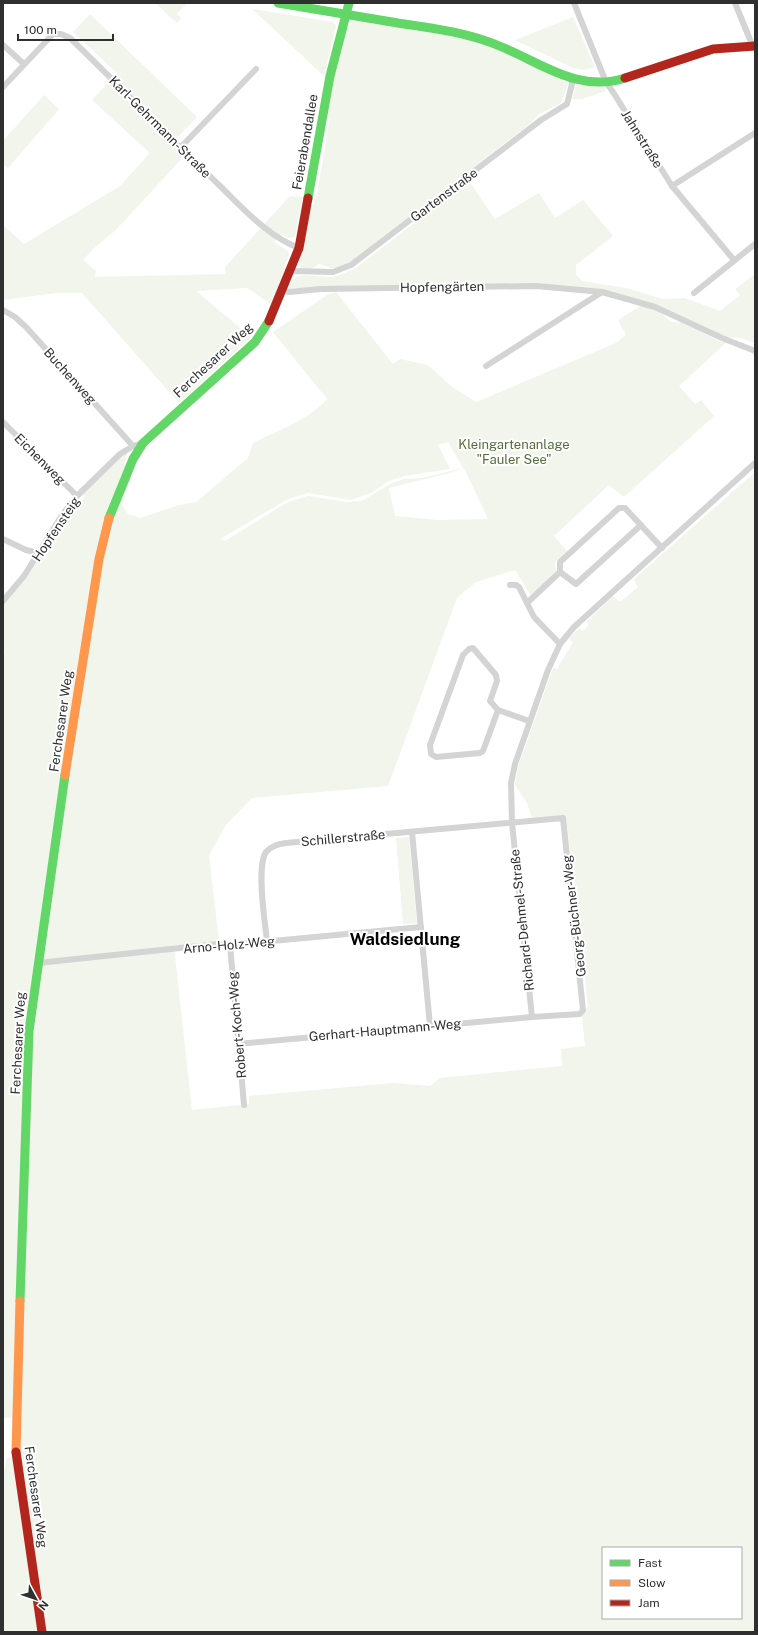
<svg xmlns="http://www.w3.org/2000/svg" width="758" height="1635" viewBox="0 0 758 1635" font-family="'Public Sans',sans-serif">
  <rect width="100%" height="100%" fill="#fff"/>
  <!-- green -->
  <g fill="#f1f5ec" fill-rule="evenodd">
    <path d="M155,3h32l-10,11 4,4 -4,5z"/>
    <path d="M252,9l81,13 3,4 -12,50z"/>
    <path d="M90,14l107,103 -25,26 12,13 -68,74 -23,19 -10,11 13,11 -1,6 131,-3 -1,-7 65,-71 13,1 -8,40 -6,1 -9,-4 -6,8 14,9 1,4 -17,50 -25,-17 -51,3 55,46 -72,66 -97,-110h-26l-53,7v-75l21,19 96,-58 30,-33 -58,-53 25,-27 -44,-41z"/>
    <path d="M573,17l22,50 -11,3 -11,-2 -58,-28z"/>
    <path d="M353,21c45,6 92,10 136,25 27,9 52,24 78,37l1,2 -7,18 -22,11 -8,9 -185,142c-15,8 -15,1 -27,-1l-8,5h-10l-2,-4 10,-56h3l5,-15 13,-76 -3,-2 5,-32 15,-58z"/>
    <path d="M576,85l26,1 4,5 -24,8h-10z"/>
    <path d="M44,95l15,14 -51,59 -5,-4v-23z"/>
    <path d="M469,181l26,38 44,-26 16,25 28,-18 30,36 -37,29v10l6,6 44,7 37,11 22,-1 35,13 20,-16 -5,-6 20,-15v69l-14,-5 -16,-1 -68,-32 -120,-21 -251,5c12,-24 29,-8 50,-13 6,-1 13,-5 20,-8z"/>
    <path d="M336,292l57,72 7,-5 28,6 24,22 24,15 140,-59 10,-8 -8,-15 24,-15c4,1 9,2 13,4 11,5 13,16 26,13l40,20h6l-48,44 16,18 6,-4 13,16 -90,81 -15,-12 -55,51 13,15 -12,11 1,11 -25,23 -16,-26 -39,12 -19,16 -69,188 -136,12 -26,27 -17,30 10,87 -45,5 18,163 57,-6v-8l145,-13 36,3 10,-8 122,-12 -1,-17 24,-3 -3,-29 6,-11 -13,-119 -9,-68 -34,-1 -5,-15 -12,-18 3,-18 35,-99 4,1 16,-27 -4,-3 10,-11 4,3 6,-6 -3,-3 27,-26 7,6 18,-15 -4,-8 121,-107v1160h-752v-157l4,-17 11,-1v-40l-15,1v-764l2,-2 -2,-2v-44l22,-26 39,-64 20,-17 -1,-6 45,-43 -4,15 12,-4 -14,44 6,9 12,4 39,-13 17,-3 52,-44 5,-15c24,-12 56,-23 74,-44l-54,-67 54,-37zM448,442l15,26 -41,10 -18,1 -14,5 -28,17 -15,1 -39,-6 -10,3 -12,4 -61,38 -5,-2 68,-40 20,-6 43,7 20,-7 18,-12 15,-5 46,-7 -12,-24zM464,468l24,51 -50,1 -43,-4 -6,-28 61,-15zM603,1548h138v70h-138z"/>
    <path d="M409,837l8,86 -14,1 -7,-86z"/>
  </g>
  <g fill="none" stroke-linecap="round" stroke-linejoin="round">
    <!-- street -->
    <g stroke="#d4d4d4" stroke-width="6">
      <path d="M574,3l32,79 7,10 59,94 62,74"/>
      <path d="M735,3l18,44"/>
      <path d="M3,45l21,19"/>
      <path d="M3,87l50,-53h8l9,4c50,48 98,99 149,147 24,23 48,51 80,63"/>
      <path d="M180,148l76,-79"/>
      <path d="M672,186l83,-53"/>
      <path d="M291,271l42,1 18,-7 190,-145 26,-16 6,-24"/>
      <path d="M282,291l8,1 30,-3 216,-3 66,6 53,15 67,31 33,13"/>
      <path d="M694,293l61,-49"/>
      <path d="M3,310l12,7 11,10 107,119"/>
      <path d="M486,366l116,-74"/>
      <path d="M3,422l74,74"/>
      <path d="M3,539l23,11 13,3"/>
      <path d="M560,572l16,12 65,-59"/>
      <path d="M510,585h6l3,2 15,30 26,27"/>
      <path d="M3,601l21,-25 38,-61 15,-19 43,-42 13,-8 10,-3"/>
      <path d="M527,603l33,-31v-10l59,-54h6l37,40"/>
      <path d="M498,710l-15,41 -3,2 -44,4 -5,-3 -1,-9 33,-90 6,-6 4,-1 23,27 1,6 -7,20 8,9 31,11"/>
      <path d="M412,832l18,194"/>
      <path d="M230,945l14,160"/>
      <path d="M38,963l180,-19 12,1 191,-18"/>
      <path d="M532,1017l-20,-194 -1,-40 4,-19 33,-94 12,-26 14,-17 181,-164"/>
      <path d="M238,1044l294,-27 48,-3 3,-4 -20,-192 -277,25c-8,1 -15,3 -20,9 -10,14 -1,71 1,89"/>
    </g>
    <!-- fast -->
    <g stroke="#63d668" stroke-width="9">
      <path d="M278,3c40,7 80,13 120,20 35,5 72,10 104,24 41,17 77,46 123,31"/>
      <path d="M308,198l22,-122 19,-73"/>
      <path d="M109,518l24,-59 10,-16 112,-101 14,-21"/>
      <path d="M20,1301l9,-270 36,-256"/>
    </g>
    <!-- slow -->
    <g stroke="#ff974d" stroke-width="9">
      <path d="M65,775l34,-216 10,-41"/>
      <path d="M16,1452l4,-151"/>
    </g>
    <!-- jam -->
    <g stroke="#b3261e" stroke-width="9">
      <path d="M625,78l88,-29 42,-3"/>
      <path d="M269,321l30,-73 9,-50"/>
      <path d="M16,1452l26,180"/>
    </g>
  </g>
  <g text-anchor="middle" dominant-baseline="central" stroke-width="4" stroke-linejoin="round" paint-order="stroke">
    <!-- street labels -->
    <g font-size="13" fill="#2f2f2f" stroke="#fff">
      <text transform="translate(160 127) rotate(45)">Karl-Gehrmann-Straße</text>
      <text transform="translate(642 139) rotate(58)">Jahnstraße</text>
      <text transform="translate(305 142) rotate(-80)">Feierabendallee</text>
      <text transform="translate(444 195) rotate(-37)">Gartenstraße</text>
      <text transform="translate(442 287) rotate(-1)">Hopfengärten</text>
      <text transform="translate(213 360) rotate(-43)">Ferchesarer Weg</text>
      <text transform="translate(70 376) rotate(48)">Buchenweg</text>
      <text transform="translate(40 459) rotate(45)">Eichenweg</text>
      <text transform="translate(56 529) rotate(-56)">Hopfensteig</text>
      <text transform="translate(61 721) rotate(-82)">Ferchesarer Weg</text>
      <text transform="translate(343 838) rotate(-5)">Schillerstraße</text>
      <text transform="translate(574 916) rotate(-97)">Georg-Büchner-Weg</text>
      <text transform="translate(522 920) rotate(-96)">Richard-Dehmel-Straße</text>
      <text transform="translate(229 945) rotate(-5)">Arno-Holz-Weg</text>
      <text transform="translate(237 1025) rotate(-95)">Robert-Koch-Weg</text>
      <text transform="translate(385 1030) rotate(-5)">Gerhart-Hauptmann-Weg</text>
      <text transform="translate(18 1043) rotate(-87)">Ferchesarer Weg</text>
      <text transform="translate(36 1497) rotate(82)">Ferchesarer Weg</text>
    </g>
    <!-- park labels -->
    <g font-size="13" fill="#526f39" stroke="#fff">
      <text x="514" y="444">Kleingartenanlage<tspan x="514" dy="15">"Fauler See"</tspan></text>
    </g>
    <!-- district labels -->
    <g font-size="17" font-weight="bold" fill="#000" stroke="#fff">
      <text x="405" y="939">Waldsiedlung</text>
    </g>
  </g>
  <!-- border -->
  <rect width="758" height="1635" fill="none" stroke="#2f2f2f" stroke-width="8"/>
  <!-- legend -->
  <rect x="602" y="1547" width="140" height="72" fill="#ffffff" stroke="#acacac"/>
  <rect x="610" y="1560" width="20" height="6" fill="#63d668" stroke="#acacac"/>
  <text x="638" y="1567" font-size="12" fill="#2f2f2f">Fast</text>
  <rect x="610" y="1580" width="20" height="6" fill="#ff974d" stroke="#acacac"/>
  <text x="638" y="1587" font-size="12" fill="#2f2f2f">Slow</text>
  <rect x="610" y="1600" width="20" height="6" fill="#b3261e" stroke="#acacac"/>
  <text x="638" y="1607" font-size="12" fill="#2f2f2f">Jam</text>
  <!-- north arrow -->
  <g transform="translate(36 1599) rotate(130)" stroke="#ffffff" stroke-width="3" paint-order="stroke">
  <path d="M0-3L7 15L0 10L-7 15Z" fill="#2f2f2f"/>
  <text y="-6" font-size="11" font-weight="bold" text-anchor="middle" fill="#2f2f2f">N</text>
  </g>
  <!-- scale -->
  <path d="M18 34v6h95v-6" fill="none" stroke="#2f2f2f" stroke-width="2"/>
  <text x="24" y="34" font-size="12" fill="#2f2f2f" stroke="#ffffff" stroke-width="3" paint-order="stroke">100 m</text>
</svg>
